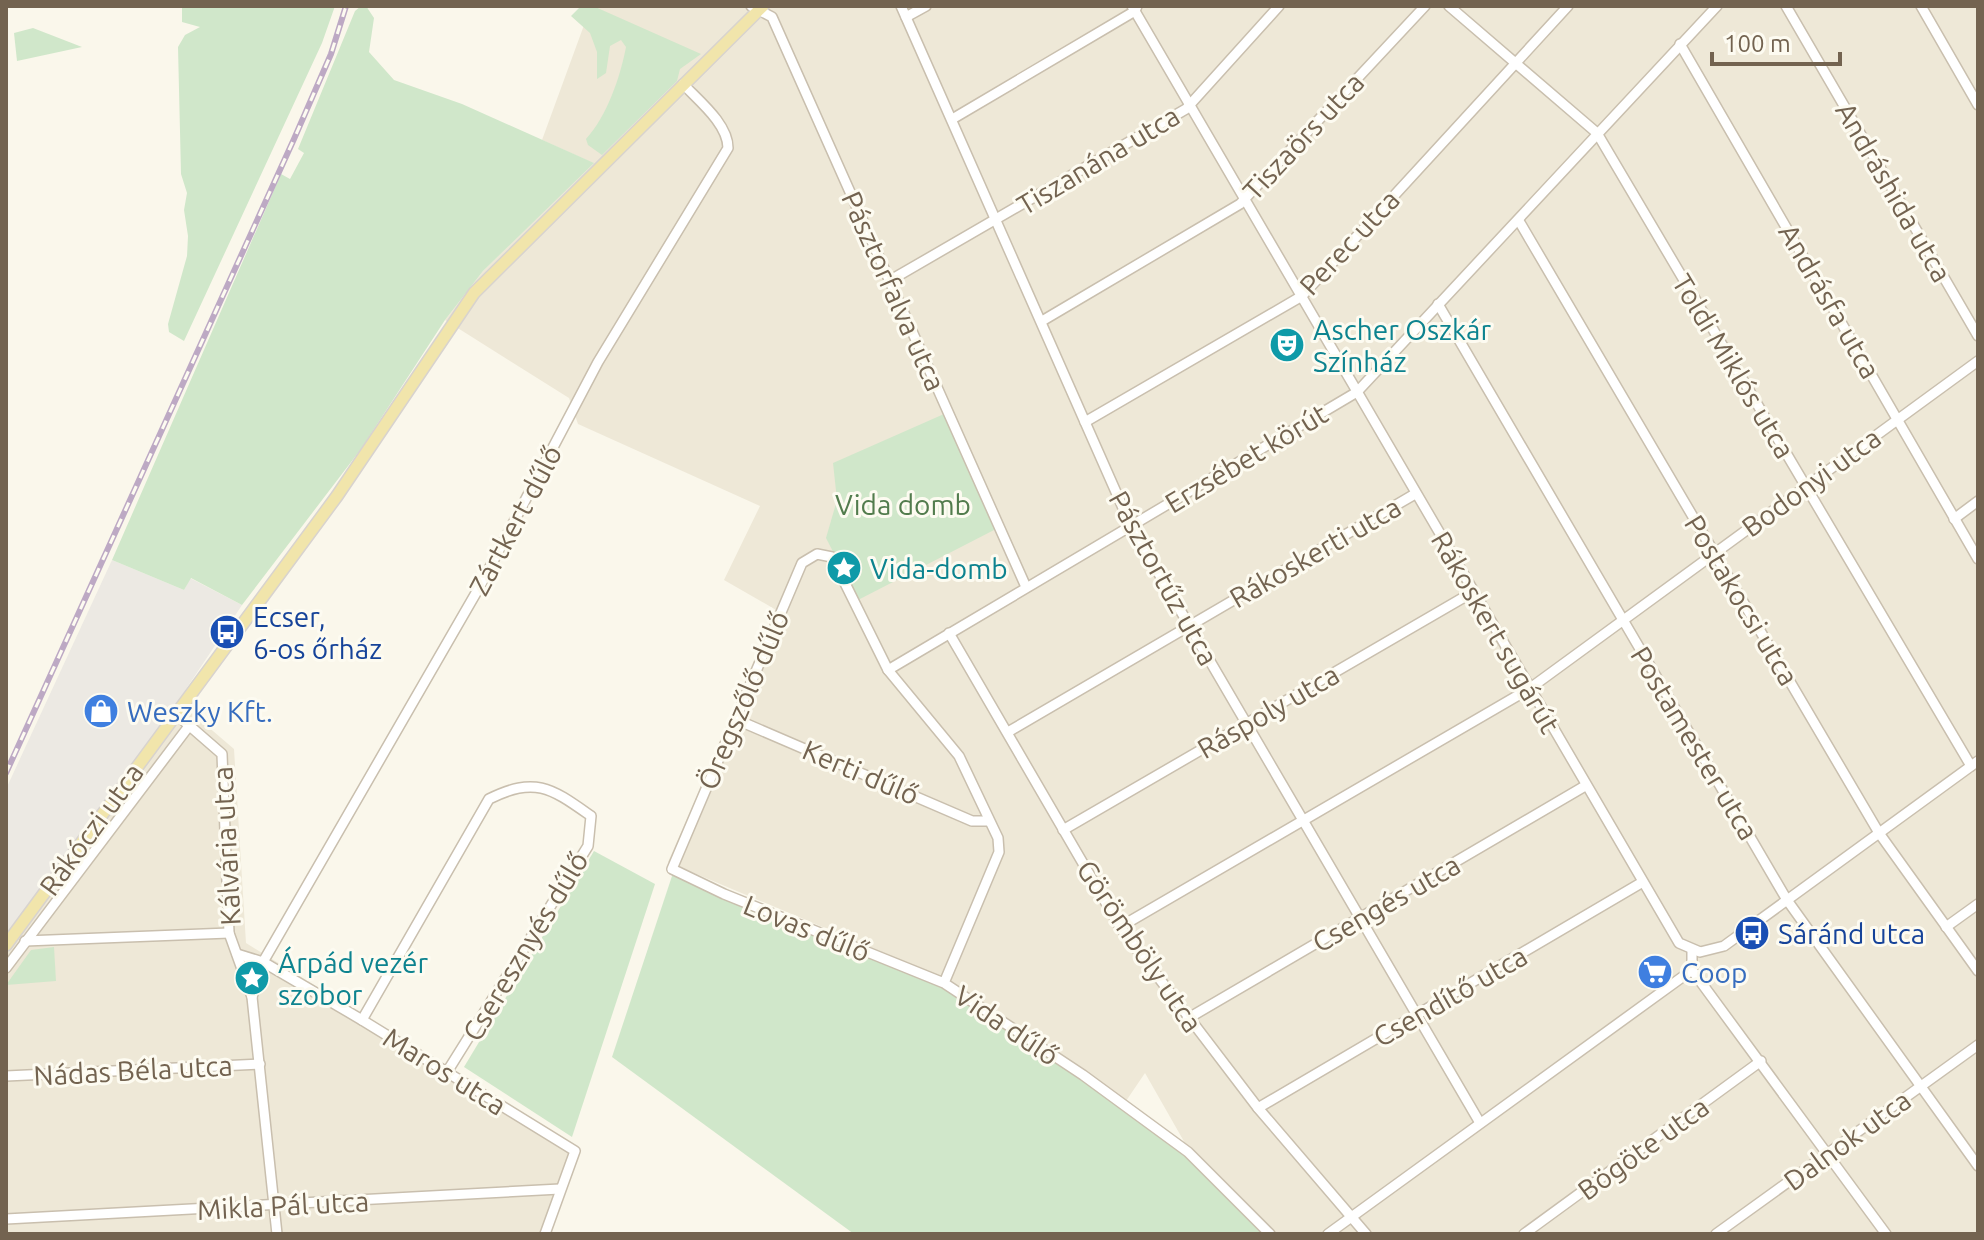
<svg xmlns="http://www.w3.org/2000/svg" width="1984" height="1240" viewBox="0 0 1984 1240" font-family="Ubuntu,sans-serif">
  <rect width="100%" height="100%" fill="#faf7eb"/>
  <!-- residential -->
  <g fill="#eee8d7">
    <path d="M591,6h1387v1228h-703l-85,-82 -45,-79 -19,28 -180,-122 -278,-117 110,-251 -54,-31 36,-74 -182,-82 -9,-26 -124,-78 38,-49 110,-108 -51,-23z"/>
    <path d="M178,701l56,48 12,194 333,205 -33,86h-540v-297z"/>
  </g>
  <!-- industrial -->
  <path fill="#ece9e3" d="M112,560l72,30 6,-12 52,27 -64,96 -172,235v-147z"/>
  <!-- green -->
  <g fill="#d0e7ca">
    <path d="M182,6h153l-13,37 -138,298 -15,-9 -1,-8 19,-68 1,-20 -4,-26 3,-17 -6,-19 -3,-127 7,-12 15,-8 -18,-5z"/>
    <path d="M361,6h5l8,12 -5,34 25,28 68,24 132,59 -111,108 -38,49 -84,129 -119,156 -51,-27 -7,12 -72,-30 169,-386 9,5 14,-26 -6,-4 57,-138z"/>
    <path d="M581,6h12l108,48 -21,15 -3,12 -75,74 -14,-10 -2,-6c21,-23 34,-61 40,-92l-5,-7 -11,6 -4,27 -9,6v-27l-7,-19 -19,-17z"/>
    <path d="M33,28l49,19 -65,14 -3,-28z"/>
    <path d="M944,414l52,115 -138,71 -32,-62 11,-38 -4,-37z"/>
    <path d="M594,851l61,33 -83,253 -108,-70z"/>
    <path d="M673,873l263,110 147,92 103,82 79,77h-411l-242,-177z"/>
    <path d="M54,947l2,34 -50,4 25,-35z"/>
  </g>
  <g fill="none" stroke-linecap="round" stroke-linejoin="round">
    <defs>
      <g id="minor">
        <path d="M751,6l21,11 254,570"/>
        <path d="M901,6l230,520 349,597"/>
        <path d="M1132,6l547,937 21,9 24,-6 254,-185"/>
        <path d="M1449,6l148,127 374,633"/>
        <path d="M1786,6l192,330"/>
        <path d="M1921,6l57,99"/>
        <path d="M906,17l20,-11"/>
        <path d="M1680,44l298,515"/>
        <path d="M954,118l181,-107 2,-5"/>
        <path d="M1519,221l360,612 99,138"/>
        <path d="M889,281l297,-172 93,-103"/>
        <path d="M1438,304l349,596 191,266"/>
        <path d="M1042,321l198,-117 185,-198"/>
        <path d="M1085,422l217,-126 266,-290"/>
        <path d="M1954,519l24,-18"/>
        <path d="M949,633l171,294 138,181 108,126"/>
        <path d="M888,670l469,-278 360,-386"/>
        <path d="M176,714l46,40 7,179 23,64 25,237"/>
        <path d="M735,719l237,102h15"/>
        <path d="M1008,732l407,-238"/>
        <path d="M1063,830l410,-238"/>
        <path d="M1120,927l409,-238 449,-328"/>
        <path d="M1946,927l32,-23"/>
        <path d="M25,941l204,-8"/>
        <path d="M1692,950v20l194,264"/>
        <path d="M237,954l26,8 99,58 213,131 -30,83"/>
        <path d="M6,968l183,-242"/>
        <path d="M944,983l55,-131 -1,-14 -39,-82 -71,-86 -56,-113 -15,-3 -15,9 -130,306 52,25 220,89 139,92 105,77 82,82"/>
        <path d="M252,997l11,-35 217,-376 118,-224 130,-214c0,-24 -29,-47 -45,-64"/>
        <path d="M1187,1019l398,-233"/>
        <path d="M362,1020l127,-221c47,-23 62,-11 102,17l-3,30 -141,226"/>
        <path d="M6,1076l254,-12"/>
        <path d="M1258,1108l383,-225"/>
        <path d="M6,1219l554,-30"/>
        <path d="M1328,1234l364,-264"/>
        <path d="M1524,1234l237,-173"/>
        <path d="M1716,1234l262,-189"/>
      </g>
      <path id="major" d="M6,945l331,-449 137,-203 289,-287"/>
    </defs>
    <!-- minor casing -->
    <use href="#minor" stroke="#c9bfae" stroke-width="12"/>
    <!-- major casing -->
    <use href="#major" stroke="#d8d3ce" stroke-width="14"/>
    <!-- minor -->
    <use href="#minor" stroke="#fff" stroke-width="9"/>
    <!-- major -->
    <use href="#major" stroke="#f1e5ab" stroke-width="11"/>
    <defs>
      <path id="rail" d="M6,773l288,-634 37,-85 15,-48"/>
    </defs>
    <!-- rail casing -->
    <use href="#rail" stroke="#bda9c4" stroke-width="6"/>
    <!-- rail -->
    <use href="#rail" stroke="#fdfbf1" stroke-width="3" stroke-dasharray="9" stroke-linecap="butt"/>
  </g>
  <!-- icons -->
  <defs>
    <symbol id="theatre-disc" viewBox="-11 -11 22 22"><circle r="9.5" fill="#0f9aa8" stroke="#fdfbf1"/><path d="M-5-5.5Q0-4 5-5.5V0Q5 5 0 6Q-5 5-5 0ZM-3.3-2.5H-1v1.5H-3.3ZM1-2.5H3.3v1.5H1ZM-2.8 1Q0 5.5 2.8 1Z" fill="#fff"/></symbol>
    <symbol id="sight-disc" viewBox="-11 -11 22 22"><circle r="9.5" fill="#0f9aa8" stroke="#fdfbf1"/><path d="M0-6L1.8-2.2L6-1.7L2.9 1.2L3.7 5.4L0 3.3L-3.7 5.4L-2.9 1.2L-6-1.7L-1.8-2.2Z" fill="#fff"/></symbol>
    <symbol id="bus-disc" viewBox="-11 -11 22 22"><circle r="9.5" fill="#1a4fb4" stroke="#fdfbf1"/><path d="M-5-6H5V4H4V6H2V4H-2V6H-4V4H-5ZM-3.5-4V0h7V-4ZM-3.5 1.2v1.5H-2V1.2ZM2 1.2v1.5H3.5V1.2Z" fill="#fff"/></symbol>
    <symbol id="shop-disc" viewBox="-11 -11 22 22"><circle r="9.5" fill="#3f7fe0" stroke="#fdfbf1"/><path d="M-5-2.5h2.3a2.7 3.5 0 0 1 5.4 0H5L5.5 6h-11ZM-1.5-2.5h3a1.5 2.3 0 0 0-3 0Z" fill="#fff"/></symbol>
    <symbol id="supermarket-disc" viewBox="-11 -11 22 22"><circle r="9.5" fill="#3f7fe0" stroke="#fdfbf1"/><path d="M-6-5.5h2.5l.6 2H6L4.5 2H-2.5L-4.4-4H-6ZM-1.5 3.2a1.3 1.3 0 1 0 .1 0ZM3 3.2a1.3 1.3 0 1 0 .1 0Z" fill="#fff"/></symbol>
  </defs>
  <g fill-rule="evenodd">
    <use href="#theatre-disc" x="1267" y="325" width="40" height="40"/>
    <use href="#sight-disc" x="824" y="548" width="40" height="40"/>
    <use href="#bus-disc" x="207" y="612" width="40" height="40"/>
    <use href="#shop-disc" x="81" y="691" width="40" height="40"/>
    <use href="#bus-disc" x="1732" y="913" width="40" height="40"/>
    <use href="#supermarket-disc" x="1635" y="952" width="40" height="40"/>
    <use href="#sight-disc" x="232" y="958" width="40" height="40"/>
  </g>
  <g text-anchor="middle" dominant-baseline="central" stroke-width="6" stroke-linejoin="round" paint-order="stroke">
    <!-- street labels -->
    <g font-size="28" fill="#736350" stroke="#fdfbf1">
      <text transform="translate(1303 136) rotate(-47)">Tiszaörs utca</text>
      <text transform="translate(1098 160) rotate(-31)">Tiszanána utca</text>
      <text transform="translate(1894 192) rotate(60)">Andráshida utca</text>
      <text transform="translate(1349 242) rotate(-47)">Perec utca</text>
      <text transform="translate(894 291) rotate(66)">Pásztorfalva utca</text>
      <text transform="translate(1830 301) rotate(60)">Andrásfa utca</text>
      <text transform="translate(1734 366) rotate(59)">Toldi Miklós utca</text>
      <text transform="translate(1246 458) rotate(-31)">Erzsébet körút</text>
      <text transform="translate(1811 482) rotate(-36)">Bodonyi utca</text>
      <text transform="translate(515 520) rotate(-62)">Zártkert dűlő</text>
      <text transform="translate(1315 552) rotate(-30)">Rákoskerti utca</text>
      <text transform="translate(1164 578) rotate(61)">Pásztortűz utca</text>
      <text transform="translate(1742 600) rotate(59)">Postakocsi utca</text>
      <text transform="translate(1496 632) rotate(60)">Rákoskert sugárút</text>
      <text transform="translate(743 700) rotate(-67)">Öregszőlő dűlő</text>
      <text transform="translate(1268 711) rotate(-30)">Ráspoly utca</text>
      <text transform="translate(1695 743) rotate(59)">Postamester utca</text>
      <text transform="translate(861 772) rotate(23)">Kerti dűlő</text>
      <text transform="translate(91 829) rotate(-54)">Rákóczi utca</text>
      <text transform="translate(226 846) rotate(-93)">Kálvária utca</text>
      <text transform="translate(1386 903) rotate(-30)">Csengés utca</text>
      <text transform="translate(807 928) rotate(22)">Lovas dűlő</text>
      <text transform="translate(525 946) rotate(-59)">Cseresznyés dűlő</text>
      <text transform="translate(1140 946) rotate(56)">Görömböly utca</text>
      <text transform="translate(1450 996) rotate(-30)">Csendítő utca</text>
      <text transform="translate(1007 1025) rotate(34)">Vida dűlő</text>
      <text transform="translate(133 1070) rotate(-3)">Nádas Béla utca</text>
      <text transform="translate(445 1071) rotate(32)">Maros utca</text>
      <text transform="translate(1847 1140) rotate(-36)">Dalnok utca</text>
      <text transform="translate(1643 1148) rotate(-36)">Bögöte utca</text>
      <text transform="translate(283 1205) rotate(-3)">Mikla Pál utca</text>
    </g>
    <!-- culture labels -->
    <g font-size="28" fill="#0d838f" stroke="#fdfbf1" text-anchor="start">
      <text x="1313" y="329">Ascher Oszkár<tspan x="1313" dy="32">Színház</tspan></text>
      <text x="870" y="568">Vida-domb</text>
      <text x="278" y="962">Árpád vezér<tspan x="278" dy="32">szobor</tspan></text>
    </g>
    <!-- park labels -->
    <g font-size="28" fill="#527c4d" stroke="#fdfbf1">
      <text x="903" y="504">Vida domb</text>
    </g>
    <!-- transit labels -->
    <g font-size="28" fill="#164399" stroke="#fdfbf1" text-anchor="start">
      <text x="253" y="616">Ecser,<tspan x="253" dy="32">6-os őrház</tspan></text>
      <text x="1778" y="933">Sáránd utca</text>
    </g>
    <!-- shop labels -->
    <g font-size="28" fill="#366cbe" stroke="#fdfbf1" text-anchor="start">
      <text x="127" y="711">Weszky Kft.</text>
      <text x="1681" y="972">Coop</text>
    </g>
  </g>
  <!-- border -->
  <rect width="1984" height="1240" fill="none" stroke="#736350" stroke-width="16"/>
  <!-- scale -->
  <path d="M1712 52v12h128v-12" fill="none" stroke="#736350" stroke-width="4"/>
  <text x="1724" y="52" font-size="24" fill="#736350" stroke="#fdfbf1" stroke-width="6" paint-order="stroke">100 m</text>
</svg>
